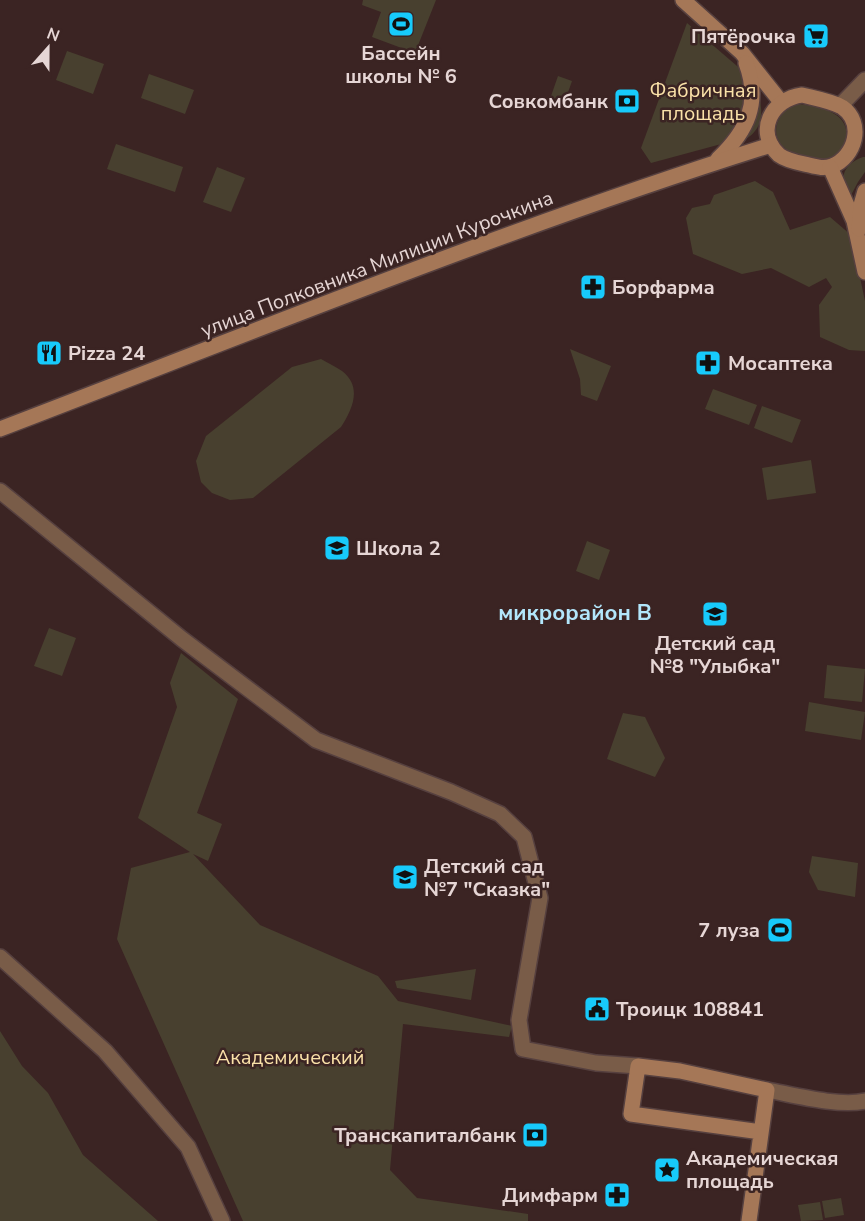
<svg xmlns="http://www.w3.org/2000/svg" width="865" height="1221" viewBox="0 0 865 1221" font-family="'Nunito Sans',sans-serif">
  <rect width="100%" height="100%" fill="#3b2423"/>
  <!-- green -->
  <g fill="#48402f">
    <path d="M363,0h73l-21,53 -43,-16 9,-25 -19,-7z"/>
    <path d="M687,23l57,49 3,18 -3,26 -19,27 -74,20 -10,-15z"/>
    <path d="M67,51l37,13 -11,30 -37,-14z"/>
    <path d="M149,74l45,16 -9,24 -44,-16z"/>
    <path d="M558,76l14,5 -8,23 -14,-5z"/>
    <path d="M756,98l4,2c3,17 1,29 -14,39z"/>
    <path d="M798,104c20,2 53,8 48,35 -1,7 -6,15 -13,19 -9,5 -17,2 -26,0 -7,-2 -16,-4 -21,-9 -19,-14 -8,-40 12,-45z"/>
    <path d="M116,144l67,23 -8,25 -68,-23z"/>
    <path d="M863,157h2v15l-7,10 -9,17c-10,-19 -8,-34 14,-42z"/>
    <path d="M217,167l28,11 -14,34 -28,-10z"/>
    <path d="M755,181l18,11 17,38 40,-13 21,18 14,66v50l-16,-1 -29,-13 -1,-32 13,-18 -6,-9 -17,9 -38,-19 -29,6 -49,-20 -7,-36 6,-10 18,-4 4,-9z"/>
    <path d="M570,349l41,17 -14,35 -16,-6 -1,-16z"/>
    <path d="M321,359c7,4 15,8 21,12 21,16 10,39 -1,56l-88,71 -23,2 -18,-7 -11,-11 -5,-21 10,-25 86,-69z"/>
    <path d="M713,389l44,16 -8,20 -44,-16z"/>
    <path d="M762,406l39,14 -9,23 -38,-15z"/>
    <path d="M811,460l5,33 -49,7 -5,-32z"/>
    <path d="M587,541l23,9 -11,30 -23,-9z"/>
    <path d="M49,628l27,10 -14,38 -28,-10z"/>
    <path d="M181,653l57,46 -41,114 25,11 -14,37 -15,-7 67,71 118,51 20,25 114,25 -3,11 -106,-13 -13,146 27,28 111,16v7h-285l-126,-282 14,-71 59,-16 -52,-34 39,-111 -7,-24z"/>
    <path d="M827,665l38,4 -3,33 -38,-4z"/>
    <path d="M809,702l56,10 -4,28 -56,-9z"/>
    <path d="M623,713l22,4 20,41 -10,19 -48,-18z"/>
    <path d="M812,856l46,7 -3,34 -37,-7 -9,-18z"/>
    <path d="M476,969l-5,31 -74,-12 -2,-7z"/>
    <path d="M0,1031l22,35 26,27 35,62 75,66h-158z"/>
    <path d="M841,1198l3,17 -19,3 -3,-17z"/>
    <path d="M820,1202l3,18 -22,1 -3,-16z"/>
  </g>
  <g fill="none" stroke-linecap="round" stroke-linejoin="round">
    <defs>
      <g id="street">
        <path d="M840,106l25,-26"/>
        <path d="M0,491l182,148 134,101 135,52 49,22 24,23 16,61 -21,122 4,29 73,14 42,3"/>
        <path d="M0,957l105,94 83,96 34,74"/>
        <path d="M767,1090c27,5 72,17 98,11"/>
      </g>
      <g id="secondary">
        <path d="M683,0l59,53 39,49"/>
        <path d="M802,95c12,3 29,6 40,12 23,16 13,50 -10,59 -8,3 -15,1 -23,-1 -9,-2 -22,-4 -30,-10 -25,-24 -7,-56 23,-60z"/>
        <path d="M718,159c29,-28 43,-56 28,-96"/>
        <path d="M830,167l24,54 11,51"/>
        <path d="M859,229l2,-24 4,-14"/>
        <path d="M0,429c256,-98 510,-202 771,-284"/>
        <path d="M749,1221l18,-131 -87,-19 -42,-5 -7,48 130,18"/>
      </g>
    </defs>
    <!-- street casing -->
    <use href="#street" stroke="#56403f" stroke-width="18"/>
    <!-- secondary casing -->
    <use href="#secondary" stroke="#56403f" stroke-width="18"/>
    <!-- street -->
    <use href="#street" stroke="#795c48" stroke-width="15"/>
    <!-- secondary -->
    <use href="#secondary" stroke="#a57757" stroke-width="15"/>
  </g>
  <!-- icons -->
  <defs>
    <symbol id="stadium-square" viewBox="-11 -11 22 22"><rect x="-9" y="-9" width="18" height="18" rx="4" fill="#17cafb" stroke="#3b2423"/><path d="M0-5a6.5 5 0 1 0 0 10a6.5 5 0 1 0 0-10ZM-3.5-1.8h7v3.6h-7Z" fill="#111"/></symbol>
    <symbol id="supermarket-square" viewBox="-11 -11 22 22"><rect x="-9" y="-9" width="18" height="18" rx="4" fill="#17cafb" stroke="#3b2423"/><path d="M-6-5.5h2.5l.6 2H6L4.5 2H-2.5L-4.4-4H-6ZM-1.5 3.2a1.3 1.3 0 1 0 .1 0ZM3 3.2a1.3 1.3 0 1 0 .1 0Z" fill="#111"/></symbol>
    <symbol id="bank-square" viewBox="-11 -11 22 22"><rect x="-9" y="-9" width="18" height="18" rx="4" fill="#17cafb" stroke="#3b2423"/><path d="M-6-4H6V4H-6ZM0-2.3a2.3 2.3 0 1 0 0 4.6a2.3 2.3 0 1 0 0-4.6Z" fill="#111"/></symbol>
    <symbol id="pharmacy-square" viewBox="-11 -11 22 22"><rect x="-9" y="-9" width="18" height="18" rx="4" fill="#17cafb" stroke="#3b2423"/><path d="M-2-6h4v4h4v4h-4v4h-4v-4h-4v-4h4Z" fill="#111"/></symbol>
    <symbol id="restaurant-square" viewBox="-11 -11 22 22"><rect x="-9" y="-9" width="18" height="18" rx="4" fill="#17cafb" stroke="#3b2423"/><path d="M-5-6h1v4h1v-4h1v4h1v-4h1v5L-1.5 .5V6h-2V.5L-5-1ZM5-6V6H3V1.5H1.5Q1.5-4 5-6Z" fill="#111"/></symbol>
    <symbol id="school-square" viewBox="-11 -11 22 22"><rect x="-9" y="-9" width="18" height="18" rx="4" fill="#17cafb" stroke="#3b2423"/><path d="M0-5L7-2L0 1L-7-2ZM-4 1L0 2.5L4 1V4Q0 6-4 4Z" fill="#111"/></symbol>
    <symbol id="civic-square" viewBox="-11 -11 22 22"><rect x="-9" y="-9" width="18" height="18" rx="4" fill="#17cafb" stroke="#3b2423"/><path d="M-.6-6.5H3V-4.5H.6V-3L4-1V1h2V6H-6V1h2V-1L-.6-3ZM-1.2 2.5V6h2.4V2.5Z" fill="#111"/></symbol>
    <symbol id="sight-square" viewBox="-11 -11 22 22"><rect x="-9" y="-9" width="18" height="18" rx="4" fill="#17cafb" stroke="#3b2423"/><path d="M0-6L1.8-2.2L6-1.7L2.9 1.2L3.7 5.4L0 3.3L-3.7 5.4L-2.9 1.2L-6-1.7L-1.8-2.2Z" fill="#111"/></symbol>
  </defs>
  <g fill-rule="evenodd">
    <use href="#stadium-square" x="386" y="9" width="30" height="30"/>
    <use href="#supermarket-square" x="801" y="21" width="30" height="30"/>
    <use href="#bank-square" x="612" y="86" width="30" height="30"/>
    <use href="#pharmacy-square" x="578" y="272" width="30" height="30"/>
    <use href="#restaurant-square" x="34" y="338" width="30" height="30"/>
    <use href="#pharmacy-square" x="693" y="348" width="30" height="30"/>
    <use href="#school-square" x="322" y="533" width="30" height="30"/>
    <use href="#school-square" x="700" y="599" width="30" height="30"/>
    <use href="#school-square" x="390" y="862" width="30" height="30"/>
    <use href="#stadium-square" x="765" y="915" width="30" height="30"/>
    <use href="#civic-square" x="582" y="994" width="30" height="30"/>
    <use href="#bank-square" x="520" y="1120" width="30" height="30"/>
    <use href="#sight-square" x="652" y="1155" width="30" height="30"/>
    <use href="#pharmacy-square" x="602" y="1180" width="30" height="30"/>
  </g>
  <g text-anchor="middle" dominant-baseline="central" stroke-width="5" stroke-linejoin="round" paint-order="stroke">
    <!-- poi labels -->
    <g font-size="20" font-weight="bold" fill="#e6d6d5" stroke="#3b2423" text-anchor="start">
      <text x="796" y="36" text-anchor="end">Пятёрочка</text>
      <text x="401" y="53" text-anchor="middle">Бассейн<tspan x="401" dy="23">школы № 6</tspan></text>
      <text x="608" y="101" text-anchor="end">Совкомбанк</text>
      <text x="612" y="287">Борфарма</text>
      <text x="68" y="353">Pizza 24</text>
      <text x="728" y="363">Мосаптека</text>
      <text x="356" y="548">Школа 2</text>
      <text x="715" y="643" text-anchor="middle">Детский сад<tspan x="715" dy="23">№8 "Улыбка"</tspan></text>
      <text x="424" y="866">Детский сад<tspan x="424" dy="23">№7 "Сказка"</tspan></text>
      <text x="760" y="930" text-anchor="end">7 луза</text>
      <text x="616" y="1009">Троицк 108841</text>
      <text x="516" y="1135" text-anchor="end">Транскапиталбанк</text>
      <text x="686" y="1158">Академическая<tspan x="686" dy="23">площадь</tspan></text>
      <text x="598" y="1195" text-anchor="end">Димфарм</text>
    </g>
    <!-- park labels -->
    <g font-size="20" fill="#fbe2a9" stroke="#3b2423">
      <text x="703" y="90">Фабричная<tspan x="703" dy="23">площадь</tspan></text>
      <text x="290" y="1057">Академический</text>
    </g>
    <!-- street labels -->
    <g font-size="20" fill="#e6d6d5" stroke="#3b2423">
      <text transform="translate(377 264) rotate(-21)">улица Полковника Милиции Курочкина</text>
    </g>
    <!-- quarter labels -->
    <g font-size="22" font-weight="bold" fill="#b2e6fb" stroke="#3b2423">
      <text x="575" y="613">микрорайон В</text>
    </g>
  </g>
  <!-- north arrow -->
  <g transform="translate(48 48) rotate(21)" stroke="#3b2423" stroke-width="4.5" paint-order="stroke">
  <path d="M0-4.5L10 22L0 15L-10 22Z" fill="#e6d6d5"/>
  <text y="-9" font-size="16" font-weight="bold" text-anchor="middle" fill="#e6d6d5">N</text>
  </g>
</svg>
